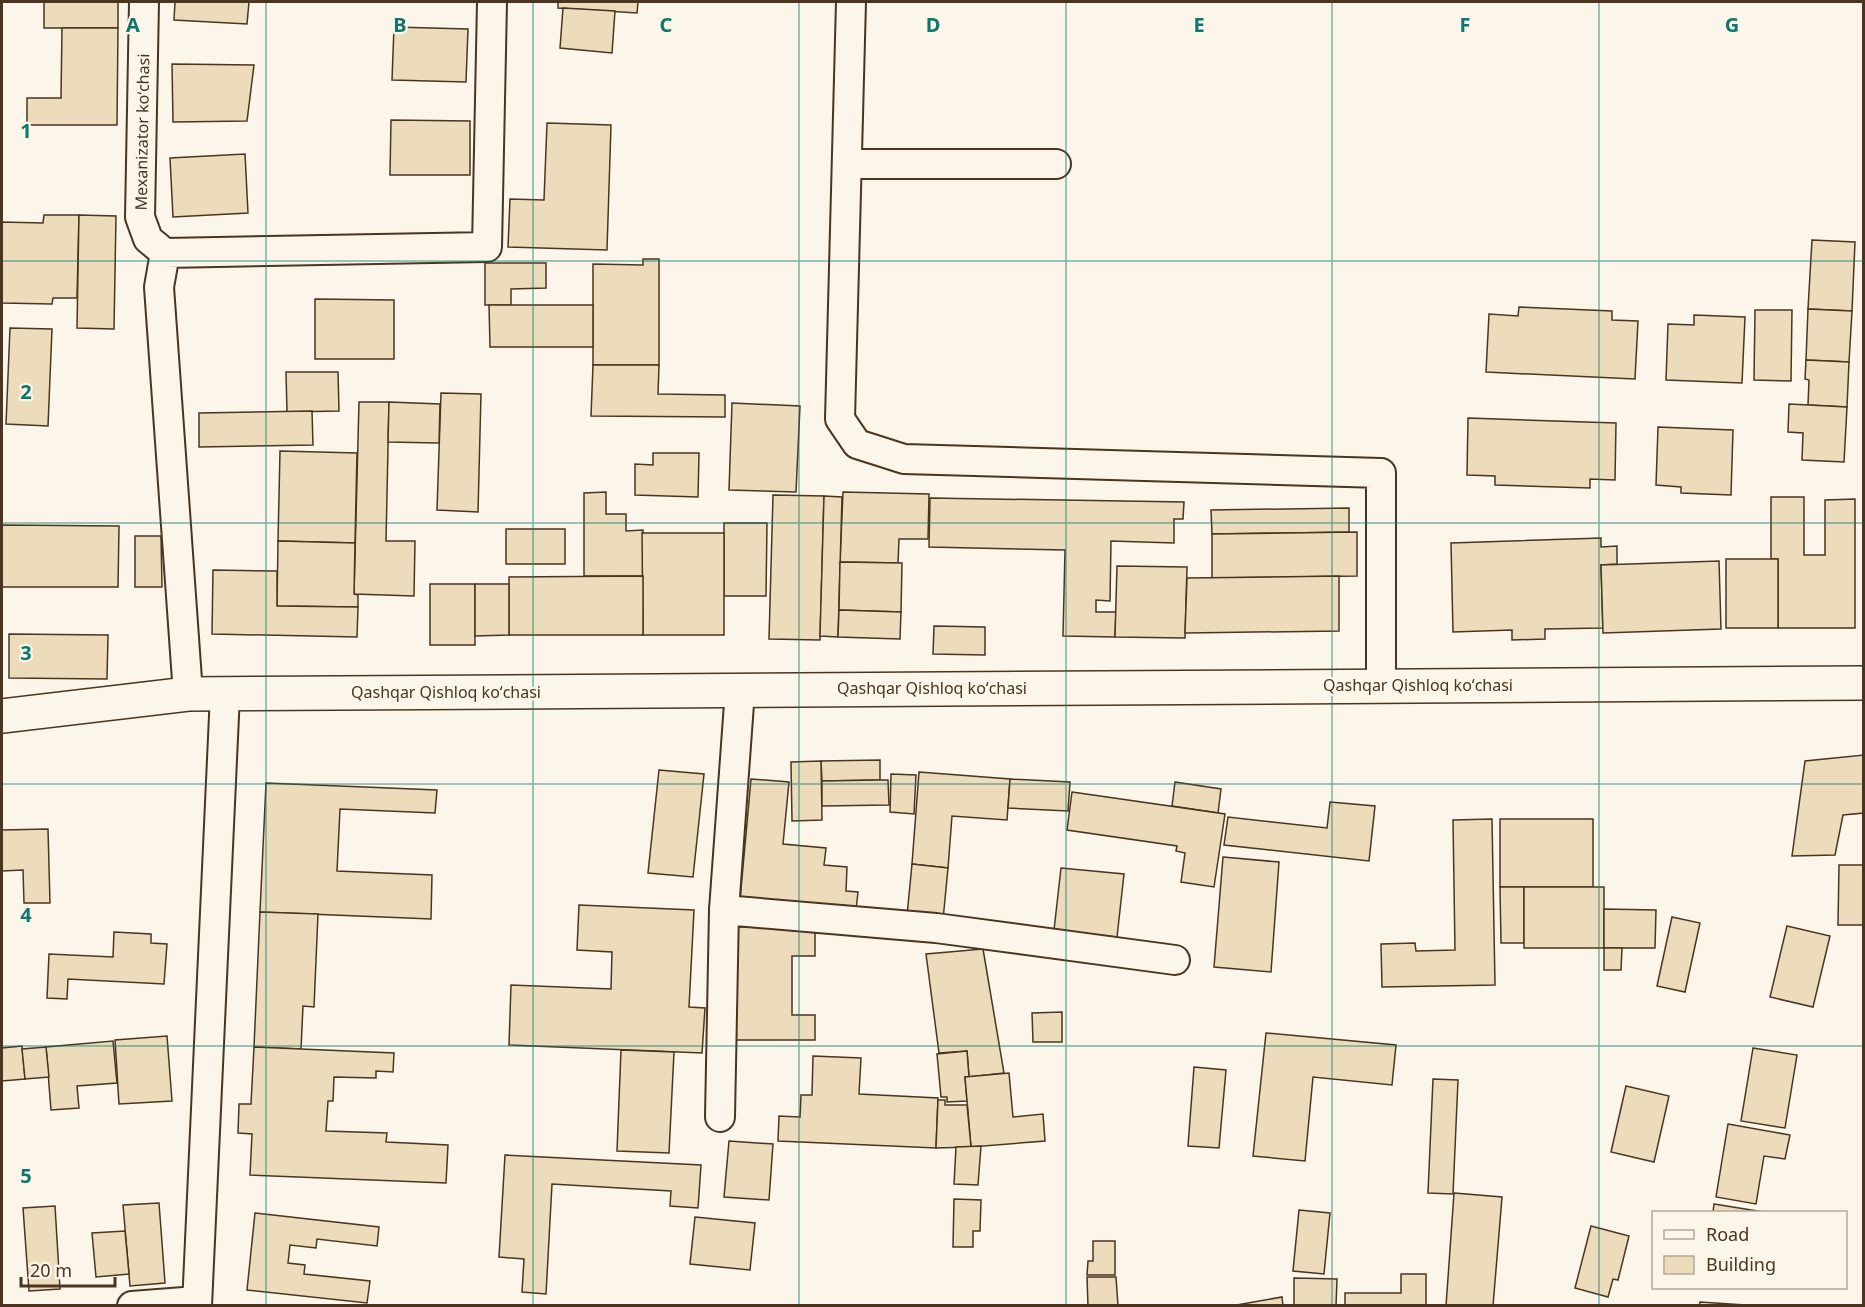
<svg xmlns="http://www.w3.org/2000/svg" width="1865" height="1307" viewBox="0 0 1865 1307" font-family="'Noto Sans',sans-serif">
  <rect width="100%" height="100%" fill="#fbf6e9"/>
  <!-- building -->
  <g fill="#ecdcbc" stroke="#4a3520" stroke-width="1.5">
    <rect x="44" y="2" width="74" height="26"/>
    <path d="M175,2h74l-2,22 -73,-4z"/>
    <path d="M558,2h80l-1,11 -79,-5z"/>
    <path d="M563,8l52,3 -3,42 -52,-5z"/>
    <path d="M394,27l74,2 -2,53 -74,-2z"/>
    <path d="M62,28h56l-1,97h-90v-27h34z"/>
    <path d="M172,64l82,1 -7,56 -74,1z"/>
    <path d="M391,120l79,1v54h-80z"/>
    <path d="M547,123l64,2 -4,125 -99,-3 2,-48 34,1z"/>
    <path d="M245,154l3,59 -75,4 -3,-59z"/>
    <path d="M44,215h35l-2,83h-24l-1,6 -50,-1v-81l41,1z"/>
    <path d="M79,215l37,1 -2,113 -37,-1z"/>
    <path d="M1812,240l43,2 -3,69 -44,-2z"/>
    <path d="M643,259h16v106h-66v-101l50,1z"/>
    <path d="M485,263h61v25l-35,1v16h-26z"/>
    <path d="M315,299l79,1v59h-79z"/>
    <path d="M489,305h104v42h-103z"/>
    <path d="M1519,307l93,4v9l26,1 -3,58 -149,-7 3,-58 29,2z"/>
    <path d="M1808,309l44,2 -3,51 -43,-2z"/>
    <path d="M1755,310h37l-1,71 -37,-1z"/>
    <path d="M1694,315l51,2 -3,66 -76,-3 2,-56 26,1z"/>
    <path d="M10,328l42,1 -4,97 -42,-2z"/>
    <path d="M1806,360l43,2 -2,45 -39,-2 1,-25 -4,-1z"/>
    <path d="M593,365h66l-1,29 67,1v22l-134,-1z"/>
    <path d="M286,372h52l1,39 -52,1z"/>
    <path d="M441,393l40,1 -3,118 -41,-2z"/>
    <path d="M359,402h30l-3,139h29l-1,55 -60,-2z"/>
    <path d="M389,402l51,2 -1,39 -51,-1z"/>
    <path d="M732,403l68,3 -4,86 -67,-2z"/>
    <path d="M1789,404l58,3 -3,55 -42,-2 1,-27 -15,-1z"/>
    <path d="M312,411l1,34 -114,2v-34z"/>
    <path d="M1468,418l148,5 -1,57 -25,-1v9l-95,-3v-9l-28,-1z"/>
    <path d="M1658,427l75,3 -2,65 -50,-2v-6l-25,-2z"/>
    <path d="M280,451l77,2 -2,90 -77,-2z"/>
    <path d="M653,453h46l-1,44 -63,-2v-31l18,1z"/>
    <path d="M606,492v22h20v17l17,-1v46h-59v-83z"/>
    <path d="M843,492l86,2 -1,45h-29l-1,24 -58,-1z"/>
    <path d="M773,495l51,1 -4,144 -51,-1z"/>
    <path d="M824,496l18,1 -4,140 -18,-1z"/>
    <path d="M1771,497h33v58h21v-55l30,-1v129h-77v-69h-7z"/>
    <path d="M930,498l254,4 -1,17h-9v24l-63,-2 -1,60 -14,-1v12h20l-1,25 -52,-1 2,-86 -136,-3z"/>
    <path d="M1349,508v24l-137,2 -1,-24z"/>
    <path d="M724,523h43l-1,73h-42z"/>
    <path d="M2,525l117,1 -1,61h-116z"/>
    <rect x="506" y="529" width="59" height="35"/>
    <path d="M1357,532v44l-145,2v-44z"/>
    <path d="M642,533h82v102h-81z"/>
    <path d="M135,536h26l1,51h-27z"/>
    <path d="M1601,538v9l16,-1v18l-16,1 2,63 -58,1v10l-33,1v-10l-59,2 -2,-89z"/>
    <path d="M278,541l77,2 -1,51 4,1v12l-81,-1z"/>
    <rect x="1726" y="559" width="52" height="69"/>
    <path d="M1719,561l2,68 -118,4 -2,-68z"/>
    <path d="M840,562l62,1 -1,49 -62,-2z"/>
    <path d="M1117,566l70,1 -2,71 -70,-1z"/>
    <path d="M213,570l64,1v35l81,1 -1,30 -145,-3z"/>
    <path d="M643,576v59h-134v-58z"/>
    <path d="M1339,576v55l-154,2 2,-55z"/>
    <rect x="430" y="584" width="45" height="61"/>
    <path d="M475,584h34v51l-34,1z"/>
    <path d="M839,610l62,2 -1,27 -62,-2z"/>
    <path d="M934,626l51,1v28l-52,-1z"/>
    <path d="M9,634l99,1 -1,44 -98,-1z"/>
    <path d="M1864,755v58l-21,2 -8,40 -43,1 13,-95z"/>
    <path d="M880,760v20l-58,1 -1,-20z"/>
    <path d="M821,761l1,59 -30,1 -1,-59z"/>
    <path d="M659,770l45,4 -11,103 -45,-4z"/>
    <path d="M919,772l91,7 -3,41 -55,-4 -4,52 -36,-4z"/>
    <path d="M891,774l25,1 -2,39 -24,-2z"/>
    <path d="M751,779l38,3 -6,62 43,4 -2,17 23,2 -1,24 12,1 -2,18 -116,-10z"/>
    <path d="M1010,779l60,3 -2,29 -60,-3z"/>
    <path d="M880,780h8l1,25 -67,1v-25z"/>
    <path d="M1175,782l46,7 -3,24 -46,-7z"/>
    <path d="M266,783l171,7 -2,23 -95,-4 -3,62 95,4 -1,44 -171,-7z"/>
    <path d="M1072,792l153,22 -11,73 -33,-5 4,-29 -9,-2 1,-5 -110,-16z"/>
    <path d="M1330,802l45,4 -6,55 -145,-16 4,-28 99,11z"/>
    <path d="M1492,819l3,166 -113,2 -1,-43 34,-1 1,8 39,-1 -2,-130z"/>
    <rect x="1500" y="819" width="93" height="68"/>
    <path d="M48,829l2,74h-26l-1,-33 -21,1v-41z"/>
    <path d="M1223,857l56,5 -8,110 -57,-5z"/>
    <path d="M912,864l36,4 -5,52 -36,-4z"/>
    <path d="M1839,865h25v60h-26z"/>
    <path d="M1061,868l63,6 -7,63 -63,-7z"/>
    <path d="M1500,887h24v56h-23z"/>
    <rect x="1524" y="887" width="80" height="61"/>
    <path d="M579,905l115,5 -5,97 16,1 -3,45 -193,-8 2,-60 100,4 1,-37 -35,-2z"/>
    <path d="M1604,909l52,1 -1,38h-51z"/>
    <path d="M260,912l58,2 -4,93 -11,-1 -2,43 -47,-2z"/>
    <path d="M1672,917l28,6 -15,69 -28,-6z"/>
    <path d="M1787,926l43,10 -17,71 -43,-10z"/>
    <path d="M735,927h80v29h-23v59h23v25h-80z"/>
    <path d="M114,932l37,2v9l16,1 -3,40 -96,-5 -1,20 -20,-1 2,-44 64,3z"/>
    <path d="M1604,948h18l-1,22h-17z"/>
    <path d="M983,949l21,124 -35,4 -2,-26 -28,2 -13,-99z"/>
    <path d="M1062,1012v30h-29l-1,-29z"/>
    <path d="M1266,1033l130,12 -4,40 -79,-8 -8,84 -52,-5z"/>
    <path d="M167,1036l5,65 -53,3 -4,-64z"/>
    <path d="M113,1041l4,42 -40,3 2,22 -28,2 -5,-63z"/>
    <path d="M22,1046l3,33 -23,2v-33z"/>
    <path d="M46,1047l3,30 -24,2 -3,-30z"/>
    <path d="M254,1047l140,6 -1,19 -17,-1v7l-42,-1 -1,24h-5l-2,30 61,2 -1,9 62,3 -2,38 -196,-8 2,-41 -14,-1 1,-29h12z"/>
    <path d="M1753,1048l44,7 -12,73 -44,-7z"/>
    <path d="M621,1050l53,2 -5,101 -52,-2z"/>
    <path d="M967,1051l2,26h-4l2,24 -20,1v-5h-6l-4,-43z"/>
    <path d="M813,1056l48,2 -2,36 79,4 -2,50 -158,-7 1,-25 21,1 1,-22h11z"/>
    <path d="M1194,1067l32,3 -7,78 -31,-2z"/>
    <path d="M1009,1073l4,44 30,-3 2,27 -74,6 -6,-70z"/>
    <path d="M1433,1079l25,1 -5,114 -25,-1z"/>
    <path d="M1626,1086l43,10 -15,66 -43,-10z"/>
    <path d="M938,1100h7v5h22l4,42 -35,1z"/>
    <path d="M1728,1124l62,11 -5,24 -21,-3 -8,48 -40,-7z"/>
    <path d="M729,1141l44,3 -4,56 -45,-3z"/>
    <path d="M981,1146l-3,39 -24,-1 2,-37z"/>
    <path d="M505,1155l196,10 -3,43 -28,-2 1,-15 -119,-7 -6,110 -24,-2 2,-33 -25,-2z"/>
    <path d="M1454,1193l48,4 -9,109h-47z"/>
    <path d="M954,1199l27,1 -1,31h-7v16h-20z"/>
    <path d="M159,1203l6,80 -35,3 -7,-81z"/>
    <path d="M1714,1204l50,8h-51z"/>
    <path d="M55,1206l5,83 -31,2 -6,-83z"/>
    <path d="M1299,1210l31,3 -6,61 -31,-3z"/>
    <path d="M255,1213l124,14 -2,19 -60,-7 -1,9 -26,-3 -2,18 17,2 -1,9 66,7 -3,22 -120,-13z"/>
    <path d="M695,1217l60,6 -5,47 -60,-6z"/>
    <path d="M1591,1226l38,10 -11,44 -5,-1 -5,18 -33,-9z"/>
    <path d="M125,1231l4,43 -33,3 -4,-44z"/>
    <path d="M1093,1241h22v34h-28l1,-14h5z"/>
    <path d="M1401,1274h25v32h-81v-13h56z"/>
    <path d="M1087,1277h29l2,29h-30z"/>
    <path d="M1294,1278l43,1 -1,27h-42z"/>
    <path d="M1282,1297l1,9h-52z"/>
    <path d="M1700,1302l45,3v1h-46z"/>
  </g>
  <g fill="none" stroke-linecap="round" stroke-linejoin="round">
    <defs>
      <g id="minor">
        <path d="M144,2l-4,215 8,22 17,14"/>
        <path d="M851,2l-11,417 17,25 47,15 477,14v212"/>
        <path d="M847,164h209"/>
        <path d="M188,694l-29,-407 6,-34 322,-6 5,-245"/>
        <path d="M724,910l16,-220"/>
        <path d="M720,1117l4,-207 212,18 239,32"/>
        <path d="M132,1306l65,-5"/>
        <path d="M197,1306l28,-612"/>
      </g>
      <path id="secondary" d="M2,716l186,-22 1676,-11"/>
    </defs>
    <!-- minor casing -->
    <use href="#minor" stroke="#4a3520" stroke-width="32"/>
    <!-- secondary casing -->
    <use href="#secondary" stroke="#4a3520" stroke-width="36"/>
    <!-- minor -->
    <use href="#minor" stroke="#fbf6e9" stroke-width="28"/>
    <!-- secondary -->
    <use href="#secondary" stroke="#fbf6e9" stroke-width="33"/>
  </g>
  <!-- grid -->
  <path fill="none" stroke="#0f766e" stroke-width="1.5" stroke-opacity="0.55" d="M266,2v1304M533,2v1304M799,2v1304M1066,2v1304M1332,2v1304M1599,2v1304M2,261h1862M2,523h1862M2,784h1862M2,1046h1862"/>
  <g text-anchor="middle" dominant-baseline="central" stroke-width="4.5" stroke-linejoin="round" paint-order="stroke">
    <!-- street labels -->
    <g font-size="16" fill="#4a3520" stroke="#fbf6e9">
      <text transform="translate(142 132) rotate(-89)">Mexanizator koʻchasi</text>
      <text x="1418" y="685">Qashqar Qishloq koʻchasi</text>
      <text x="932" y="688">Qashqar Qishloq koʻchasi</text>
      <text x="446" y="692">Qashqar Qishloq koʻchasi</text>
    </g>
  </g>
  <g font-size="20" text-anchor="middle" font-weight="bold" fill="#0f766e" stroke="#fbf6e9" stroke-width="4.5" stroke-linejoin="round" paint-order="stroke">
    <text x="133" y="32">A</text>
    <text x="400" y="32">B</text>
    <text x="666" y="32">C</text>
    <text x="933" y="32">D</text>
    <text x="1199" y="32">E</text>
    <text x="1465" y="32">F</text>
    <text x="1732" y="32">G</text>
    <text x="26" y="138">1</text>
    <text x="26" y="399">2</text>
    <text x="26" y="660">3</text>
    <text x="26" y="922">4</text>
    <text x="26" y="1183">5</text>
  </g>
  <!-- border -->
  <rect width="1865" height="1307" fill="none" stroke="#4a3520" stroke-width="6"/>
  <!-- legend -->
  <rect x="1652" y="1211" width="195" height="78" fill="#fbf6e9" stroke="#b4a999" stroke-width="1.5"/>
  <rect x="1664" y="1230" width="30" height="9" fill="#fbf6e9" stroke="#b4a999" stroke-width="1.5"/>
  <text x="1706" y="1241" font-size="18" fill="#4a3520">Road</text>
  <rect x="1664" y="1256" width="30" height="18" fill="#ecdcbc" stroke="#b4a999" stroke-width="1.5"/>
  <text x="1706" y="1271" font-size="18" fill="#4a3520">Building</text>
  <!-- scale -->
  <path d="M21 1277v9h94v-9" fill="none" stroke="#4a3520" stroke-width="3"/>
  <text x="30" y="1277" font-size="18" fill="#4a3520" stroke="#fbf6e9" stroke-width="4.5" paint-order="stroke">20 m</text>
</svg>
